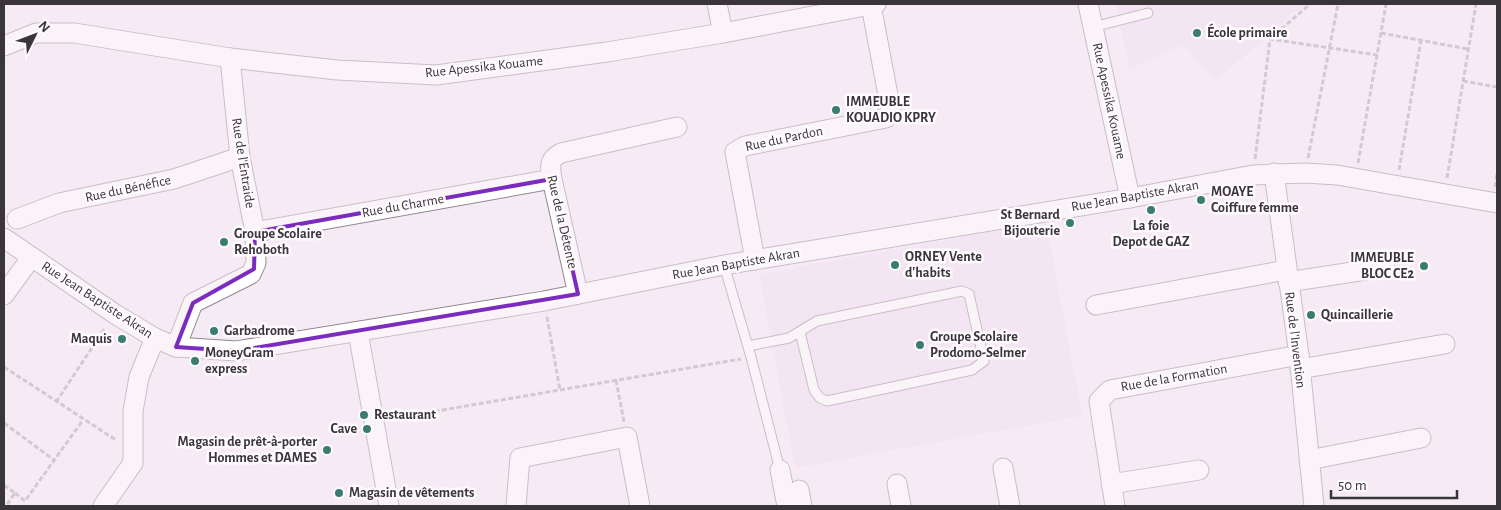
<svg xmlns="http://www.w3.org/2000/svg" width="1501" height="510" viewBox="0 0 1501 510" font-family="'Alegreya Sans',sans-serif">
  <rect width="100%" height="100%" fill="#f5ebf4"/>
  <!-- built -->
  <g fill="#f0dfef">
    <path d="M1116,4h190l-90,76 -33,-35 -54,24z"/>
    <path d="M1046,222l36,194 -287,52 -36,-194z"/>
  </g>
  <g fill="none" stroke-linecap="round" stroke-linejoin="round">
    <defs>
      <g id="lane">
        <path d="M1093,27l55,-14"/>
        <path d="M724,265l27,92 29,113"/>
        <path d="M748,346l41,-8 28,-17 145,-30 7,3 15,67 -12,9 -145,31 -7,-3 -6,-8 -14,-58"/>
      </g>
      <g id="street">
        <path d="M717,4l6,29"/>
        <path d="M1088,4l42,194"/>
        <path d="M4,46l32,-13h38l156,25 107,12 99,5 171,-23 116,-19 153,-29"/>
        <path d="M1274,173l25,182 15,151"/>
        <path d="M17,219l42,-16 115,-24 66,-22"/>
        <path d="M255,232l297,-53"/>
        <path d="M4,238l111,76 40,24 21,9 60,4 308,-50 180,-36 406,-67 123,-23 52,-2 32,2 160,28"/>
        <path d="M755,260l-20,-108 10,-6 141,-28 5,-7 -20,-106"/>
        <path d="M1288,282l97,-15"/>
        <path d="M578,294l-26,-115c-2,-13 -4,-19 9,-26l116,-26"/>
        <path d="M4,295l27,-37"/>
        <path d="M1096,305l190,-35"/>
        <path d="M358,332l31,174"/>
        <path d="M176,347l17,-44 58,-29 5,-11 -1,-31 -15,-75 -10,-99"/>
        <path d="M1300,369l145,-25"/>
        <path d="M1309,460l112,-22"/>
        <path d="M1003,468l7,38"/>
        <path d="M780,470l7,36"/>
        <path d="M897,484l4,22"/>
        <path d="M1111,484l88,-14"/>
        <path d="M799,490l3,16"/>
        <path d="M103,506l30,-43v-52l6,-34 16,-39"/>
        <path d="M516,506l4,-48 107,-21 13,69"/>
        <path d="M1115,506l-16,-105 11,-11 189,-35"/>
      </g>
    </defs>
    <!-- lane casing -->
    <use href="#lane" stroke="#928891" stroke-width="11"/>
    <!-- street casing -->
    <use href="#street" stroke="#928891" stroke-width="21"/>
    <!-- path -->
    <g stroke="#a8a0a7" stroke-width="3" stroke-dasharray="5 2.5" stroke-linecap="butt">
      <path d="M1381,33l87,16"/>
      <path d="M1270,39l40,-35"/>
      <path d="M1463,81l34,6"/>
      <path d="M1308,158l30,-154"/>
      <path d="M1255,159l15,-120 107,16"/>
      <path d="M1358,163l28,-159"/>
      <path d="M1399,170l22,-130"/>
      <path d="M1447,178l29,-174"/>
      <path d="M1495,187l2,-15"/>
      <path d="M547,317l13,73"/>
      <path d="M4,367l112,73"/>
      <path d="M616,380l8,42"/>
      <path d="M56,402l49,-74"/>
      <path d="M390,419l351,-60"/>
      <path d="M4,423l50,37"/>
      <path d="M4,485l11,8 -9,13"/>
      <path d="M15,493l10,8 58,-81"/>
    </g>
    <!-- lane -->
    <use href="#lane" stroke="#fff" stroke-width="9"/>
    <!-- street -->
    <use href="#street" stroke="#fff" stroke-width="19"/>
  </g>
  <!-- marked area -->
  <path d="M0 0H1501V510H0ZM552,179l26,115 -342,57 -60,-4 17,-44 61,-34 1,-37z" fill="#f5ebf4" fill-opacity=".55" fill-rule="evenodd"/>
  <path fill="none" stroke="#7b2cbf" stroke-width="4" stroke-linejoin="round" d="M552,179l26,115 -342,57 -60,-4 17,-44 61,-34 1,-37z"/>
  <!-- markers -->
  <g fill="#3a7d70" stroke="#fffafe" stroke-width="2">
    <circle cx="1197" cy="33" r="5"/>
    <circle cx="836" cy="110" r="5"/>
    <circle cx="1201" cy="200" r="5"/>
    <circle cx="1151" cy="210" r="5"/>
    <circle cx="1070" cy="223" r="5"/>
    <circle cx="224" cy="242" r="5"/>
    <circle cx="895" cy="265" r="5"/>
    <circle cx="1424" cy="266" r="5"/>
    <circle cx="1311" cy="315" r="5"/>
    <circle cx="214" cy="331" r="5"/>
    <circle cx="122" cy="339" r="5"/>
    <circle cx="920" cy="345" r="5"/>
    <circle cx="195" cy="361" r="5"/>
    <circle cx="364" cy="415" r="5"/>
    <circle cx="367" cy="429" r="5"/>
    <circle cx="327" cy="450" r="5"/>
    <circle cx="339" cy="493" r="5"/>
  </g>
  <g text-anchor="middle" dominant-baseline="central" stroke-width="5" stroke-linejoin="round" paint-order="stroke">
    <!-- poi labels -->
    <g font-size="14" font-weight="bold" fill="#393539" stroke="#fffafe" text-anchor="start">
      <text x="1207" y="33">École primaire</text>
      <text x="846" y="102">IMMEUBLE<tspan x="846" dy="16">KOUADIO KPRY</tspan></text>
      <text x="1211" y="192">MOAYE<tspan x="1211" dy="16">Coiffure femme</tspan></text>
      <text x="1060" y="215" text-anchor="end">St Bernard<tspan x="1060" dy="16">Bijouterie</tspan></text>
      <text x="1151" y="226" text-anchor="middle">La foie<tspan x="1151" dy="16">Depot de GAZ</tspan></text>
      <text x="234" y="234">Groupe Scolaire<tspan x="234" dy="16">Rehoboth</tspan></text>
      <text x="905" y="257">ORNEY Vente<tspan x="905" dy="16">d'habits</tspan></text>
      <text x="1414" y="258" text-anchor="end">IMMEUBLE<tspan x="1414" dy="16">BLOC CE2</tspan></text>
      <text x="1321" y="315">Quincaillerie</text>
      <text x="224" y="331">Garbadrome</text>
      <text x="930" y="337">Groupe Scolaire<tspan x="930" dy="16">Prodomo-Selmer</tspan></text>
      <text x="112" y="339" text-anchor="end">Maquis</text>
      <text x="205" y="353">MoneyGram<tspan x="205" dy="16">express</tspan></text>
      <text x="374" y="415">Restaurant</text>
      <text x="357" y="429" text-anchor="end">Cave</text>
      <text x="317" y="442" text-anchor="end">Magasin de prêt-à-porter<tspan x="317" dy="16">Hommes et DAMES</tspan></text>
      <text x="349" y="493">Magasin de vêtements</text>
    </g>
    <!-- street labels -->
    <g font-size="14" fill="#393539" stroke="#fffafe">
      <text transform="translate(484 67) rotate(-6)">Rue Apessika Kouame</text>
      <text transform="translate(1109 101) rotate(78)">Rue Apessika Kouame</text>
      <text transform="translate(784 139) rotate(-12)">Rue du Pardon</text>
      <text transform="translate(243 163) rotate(81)">Rue de l'Entraide</text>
      <text transform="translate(128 189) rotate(-12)">Rue du Bénéfice</text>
      <text transform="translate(1135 196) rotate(-10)">Rue Jean Baptiste Akran</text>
      <text transform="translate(403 206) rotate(-10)">Rue du Charme</text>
      <text transform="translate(562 222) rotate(77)">Rue de la Détente</text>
      <text transform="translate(736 264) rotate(-10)">Rue Jean Baptiste Akran</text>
      <text transform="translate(97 300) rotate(33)">Rue Jean Baptiste Akran</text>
      <text transform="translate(1295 340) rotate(83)">Rue de l'Invention</text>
      <text transform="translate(1174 378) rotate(-10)">Rue de la Formation</text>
    </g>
  </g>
  <!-- border -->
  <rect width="1501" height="510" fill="none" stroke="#393539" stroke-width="10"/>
  <!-- north arrow -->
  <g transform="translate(35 35) rotate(48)" stroke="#fffafe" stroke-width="4" paint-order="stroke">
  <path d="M0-4L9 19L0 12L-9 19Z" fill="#393539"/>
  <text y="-8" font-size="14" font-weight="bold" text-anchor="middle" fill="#393539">N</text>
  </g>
  <!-- scale -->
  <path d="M1331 490v8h126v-8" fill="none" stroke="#393539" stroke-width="2.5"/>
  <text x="1338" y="490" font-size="15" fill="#393539" stroke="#fffafe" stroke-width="4" paint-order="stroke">50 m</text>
</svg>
